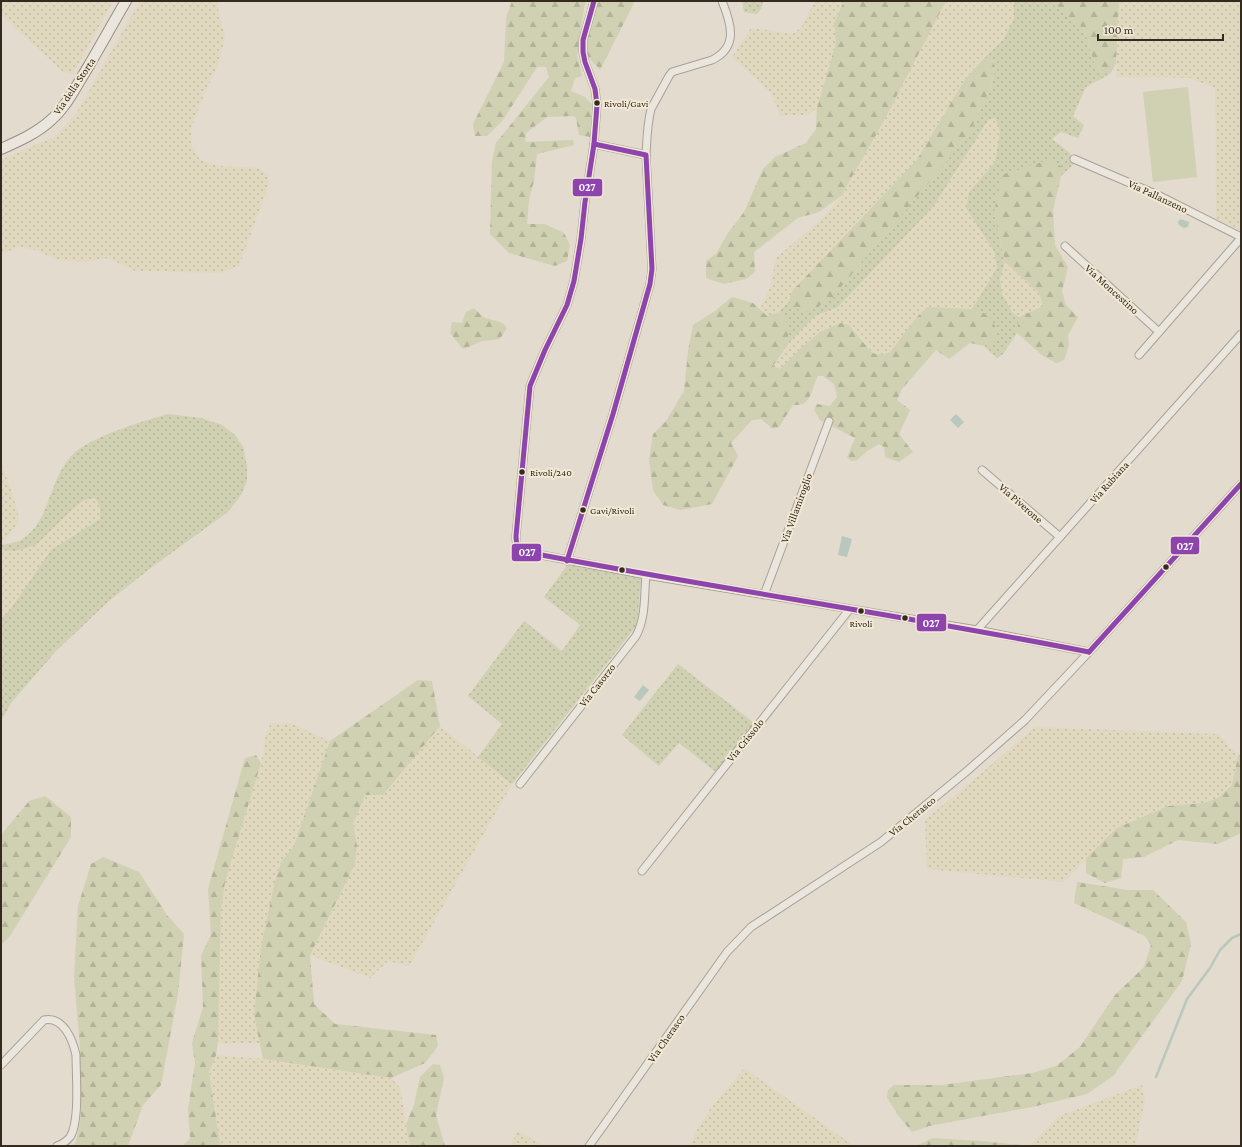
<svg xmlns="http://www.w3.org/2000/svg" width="1242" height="1147" viewBox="0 0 1242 1147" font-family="'Crimson Pro',serif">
  <defs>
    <pattern id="farmland-dots" width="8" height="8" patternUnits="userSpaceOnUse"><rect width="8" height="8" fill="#e0d9c0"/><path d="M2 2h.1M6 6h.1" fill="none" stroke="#c1baa5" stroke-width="1.8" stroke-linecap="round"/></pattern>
    <pattern id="grass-dots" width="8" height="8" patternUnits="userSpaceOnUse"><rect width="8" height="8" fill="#d0d0b2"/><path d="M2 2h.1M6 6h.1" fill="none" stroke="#b3b399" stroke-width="1.8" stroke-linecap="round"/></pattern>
    <pattern id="forest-firs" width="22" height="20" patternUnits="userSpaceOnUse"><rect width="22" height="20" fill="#d0d0b2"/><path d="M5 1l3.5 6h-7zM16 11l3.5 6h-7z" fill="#b3b399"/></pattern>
  </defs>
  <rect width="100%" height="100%" fill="#e2dbce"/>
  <!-- farmland -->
  <g fill="url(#farmland-dots)">
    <path d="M1,1h112l-40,73 -10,-2 -62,-57z"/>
    <path d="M140,1h78l-1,4 8,32 -6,25 -16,35 -12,32 1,17 8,14 19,6 40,2 9,7 1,9 -30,82 -19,7 -85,-2 -27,-13 -25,4 -26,-2 -21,-10 -17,-3 -18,7v-94l53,-23 22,-23z"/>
    <path d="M815,1h29l-10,22 2,20 -19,65 -10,7 -27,1 -9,-23 -39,-36 19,-29 41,6 9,-6z"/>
    <path d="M946,1h68v17l-11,22 -19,18 -20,23 -48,80 -123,129 -4,11 -10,11 -12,4 -7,-7 10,-21 6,-30 47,-40 18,-22 40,-70z"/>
    <path d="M1119,1h122v230l-25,-13 -1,-130 -25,-10 -74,-1z"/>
    <path d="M995,118l5,13 -5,31 -26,30 -3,16 28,43 3,17 -25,41 -45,-2 -9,9 -28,36 -8,3 -10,-2 -22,-28 -52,26 -18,18 -7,-2 15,-23 27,-28 23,-9 95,-100 55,-88z"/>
    <path d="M1005,262l34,31 4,13 -24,11 -7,-5 -10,-18 -2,-16z"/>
    <path d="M1,462l12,34 6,22 -4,10 -14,15z"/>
    <path d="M95,498l5,8v13l-49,31 -41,60 -9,9v-69l15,1 20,-6 38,-37 10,-8z"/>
    <path d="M271,723l21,1 38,17 -37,107 -12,14 -27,153 6,28 -38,1 -4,-3 3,-131 4,-28 36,-119 5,-29z"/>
    <path d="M440,726l72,58 -103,182 -21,-5 -18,17 -60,-23 45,-91 2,-19 -4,-21 12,-30 18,1z"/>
    <path d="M1035,727l183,7 20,22 -6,29 -14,13 -15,5 -35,3 -51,22 -53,54 -137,-13 -2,-49 58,-48z"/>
    <path d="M216,1055l47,4 128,19 9,10 10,58h-189l-1,-2 -11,-72z"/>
    <path d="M744,1068l110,78h-164l7,-16 14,-22z"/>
    <path d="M1142,1085l3,15 -10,46 -105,-1 29,-29z"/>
    <path d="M518,1131l25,15h-33z"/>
  </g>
  <!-- grass -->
  <g fill="url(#grass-dots)">
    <path d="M742,1h21l-1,6 -5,7 -13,-2z"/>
    <path d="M1014,1h35l35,28 13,42 13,3 -24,13 -13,29 11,9 -6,13 -17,-6 -9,7 18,14 4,11 -13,12 1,-8 -68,44 11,50 -5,16 2,16 10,18 7,5 -2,16 -14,21 -6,4 -13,-12 11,-4 -6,-27 -17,-6 25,-41 -3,-17 -28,-43 3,-16 26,-30 5,-31 -5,-13 -7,2 -55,87 -95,100 -23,9 -27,28v-20l-9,-12 10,-11 15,13 164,-178 22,-46 5,-23 -2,-7 -9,-2 19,-18 11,-22z"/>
    <path d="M168,414l33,4 21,7 13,10 8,12 4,19v15l-6,14 -13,17 -76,55 -43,34 -53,50 -45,52 -10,18v-102l9,-9 41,-60 49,-31v-13l-5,-8 -11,2 -10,8 -38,37 -20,6 -15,-1v-5c6,-1 13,-2 18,-4 27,-14 29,-48 43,-72 3,-4 5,-9 9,-13 18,-19 70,-34 97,-42z"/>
    <path d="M568,564l73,15 -4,46 -125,159 -34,-27 24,-33 -34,-28 56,-75 38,30 18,-26 -36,-28z"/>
    <path d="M678,664l76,59 -38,49 -37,-29 -20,23 -37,-31z"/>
  </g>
  <!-- forest -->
  <g fill="url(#forest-firs)">
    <path d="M512,1h74l-2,7 -7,48 5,20 -7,2 -4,13 14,6 7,7 -2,33 -11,-2 -3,-17 -3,-2 -26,1 -21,16 -1,9 48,-2 1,5 -37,9 -3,27 -5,19 -2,24h18l19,9 6,12 -3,16 -12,5 -46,-13 -19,-19 2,-73 4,-18 53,-66 -3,-10h-9l-34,53 -16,16h-12l-2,-12 31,-62 2,-44z"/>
    <path d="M599,1h36l-35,69c-3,-4 -8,-8 -11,-12 -9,-15 5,-42 10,-57z"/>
    <path d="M844,1h102l-65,125 -40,70 -22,16 -21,6 -44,34 1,20 -9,7 -22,5 -18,-6v-17l10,-7 12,-21 16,-21 19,-43 12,-12 31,-14 10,-14 1,-21 19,-65 -2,-20z"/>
    <path d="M1049,1h70l-3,63 -6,10 -13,-3 -13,-42z"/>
    <path d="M984,58l9,2 2,7 -5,23 -22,46 -138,164 -26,14 -15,-13 4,-11 123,-129 48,-80z"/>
    <path d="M1051,159l12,9 -10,42 2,35 13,22 -6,24 4,14 12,12 -10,18 1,10 -5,15 -8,3 -13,-7 -26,-23 2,-16 24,-11 -4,-13 -34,-31 -11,-50 8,-37z"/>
    <path d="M732,297l21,6 14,13 12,-4 9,12v20l-15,22 7,3 18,-18 22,-19 21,-9 8,2 23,28 10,2 8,-3 28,-36 9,-9 45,2 17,6 8,15 -2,12 -11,4 -14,-3 -21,16 -13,-9 -34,39 -5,11 13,10 -11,24 14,18 -14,10 -14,-5 -1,-10 -5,-3 -12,7 -10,9 -6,1 -4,-4 8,-19 -35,-18 -6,-10 3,-6 13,2 7,-9 -3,-13 -11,-8h-5c-5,9 -6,23 -15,28 -3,1 -7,1 -10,1l-14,22 -6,2 -12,-10 -9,1 -21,23 7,13 -26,48 -32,6 -17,-5 -10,-15 -4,-30 4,-26 13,-13 18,-30 4,-40 5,-26 22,-14z"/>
    <path d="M474,308l9,9 20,6 4,5 -7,11 -17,2 -20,8 -13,-16 2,-11 10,1 4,-11z"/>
    <path d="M418,680l14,1 8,45 -57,69h-18l-12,29 4,21 -2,19 -45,91 4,49 21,20 101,11 2,11 -13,17 -34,15 -128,-19 -9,-44 7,-68 13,-62 7,-23 12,-14 37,-107z"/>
    <path d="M1241,752v81l-23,11 -40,-4 -34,17 -21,2 -2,19 -16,5 -19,-10v-15l31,-30 51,-22 35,-3 15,-5 14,-13 6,-29z"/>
    <path d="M256,755l5,8 -36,119 -4,28 -3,131 -2,14 -7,17 11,72 1,2h-38l7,-8 -2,-29 7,-46 -3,-20 11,-36 -2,-52 10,-20 -3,-46 37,-131z"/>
    <path d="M45,796l26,21v20l-61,99 -9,9v-110l28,-34z"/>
    <path d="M103,857l36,15 28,43 17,19 -6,60 -17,91 -18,20 -15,41h-56l4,-4 5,-27 -1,-67 -6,-71 4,-71 13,-42z"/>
    <path d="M1077,882l51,8h25l33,32 5,22 -9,37 -69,95 -26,18 -55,13 -103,19 -17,6 -11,-13 -14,-21 1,-8 6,-5h48l90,-12 24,-7 24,-19 35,-52 29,-28 7,-22 -6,-9 -71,-33z"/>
    <path d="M433,1064l7,1 4,13 -8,37 9,31h-35l-4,-22 8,-19 6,-28z"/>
    <path d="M932,1138l49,3 50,5h-115z"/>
  </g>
  <!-- park -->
  <path fill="#d0d0b2" d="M1188,87l9,90 -44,5 -10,-90z"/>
  <!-- water -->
  <g fill="#b9c7bd">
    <path d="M1180,219l9,3 -1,5 -4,1 -5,-3 -1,-3z"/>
    <path d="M956,414l8,8 -6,6 -8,-8z"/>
    <path d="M842,536l10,3 -5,18 -9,-2z"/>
    <path d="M643,685l6,5 -9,11 -6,-4z"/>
  </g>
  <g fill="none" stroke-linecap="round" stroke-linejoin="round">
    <!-- stream -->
    <path stroke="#b9c7bd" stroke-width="2.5" d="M1156,1077l31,-78 23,-31 10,-18 12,-12 9,-4"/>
    <defs>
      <g id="minor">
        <path d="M594,1l-11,39v12l2,10 10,27 2,16 -3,39 -9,58 -4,37 -7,42 -7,24 -22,45 -15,36 -14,150c0,8 1,14 10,16l120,23 331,55 112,22"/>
        <path d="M646,155c1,-16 1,-30 5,-46l18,-33 3,-4 40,-12c27,-13 19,-37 10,-59"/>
        <path d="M1074,159l86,37 81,41"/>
        <path d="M1065,246l94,86"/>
        <path d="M1139,355l102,-117"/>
        <path d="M982,470l78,67"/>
        <path d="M567,561l46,-147 37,-130 2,-15 -6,-114 -52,-11"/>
        <path d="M764,595l65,-174"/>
        <path d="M977,630l264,-296"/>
        <path d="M520,784l116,-148c10,-18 8,-41 10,-61"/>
        <path d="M642,871l207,-261"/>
        <path d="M1,1065l43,-45c20,-4 29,21 32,35 0,20 4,67 -6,82 -3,4 -8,7 -13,9"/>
        <path d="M589,1146l138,-194 24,-25 130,-85 86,-71 58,-51 64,-68 152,-168"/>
      </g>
      <path id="secondary" d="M1,149c18,-8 36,-16 50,-29 16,-14 26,-35 37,-53 13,-22 25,-44 38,-66"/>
    </defs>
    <!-- minor casing -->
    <use href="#minor" stroke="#a7a197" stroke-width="9"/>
    <!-- secondary casing -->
    <use href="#secondary" stroke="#979087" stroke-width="12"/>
    <!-- minor -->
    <use href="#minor" stroke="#eae6de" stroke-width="7"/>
    <!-- secondary -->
    <use href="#secondary" stroke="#eae6de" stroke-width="10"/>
    <defs>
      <g id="bus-1">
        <path d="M594,1l-11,39v12l2,10 10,27 2,16 -3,39 -9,58 -4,37 -7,42 -7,24 -22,45 -15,36 -14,150c0,8 2,13 10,16 187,36 376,63 563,100"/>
        <path d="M567,561l46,-147 37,-130 2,-15 -6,-114 -52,-11"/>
        <path d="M1089,652l152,-168"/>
      </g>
    </defs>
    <!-- bus-1 casing -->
    <use href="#bus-1" stroke="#f2e9d5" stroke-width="8"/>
    <!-- bus-1 -->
    <use href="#bus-1" stroke="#8e44ad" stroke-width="5"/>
  </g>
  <!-- markers -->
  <g fill="#352a20" stroke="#f2e9d5" stroke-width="1.5">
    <circle cx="597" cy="103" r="3.5"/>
    <circle cx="522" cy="472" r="3.5"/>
    <circle cx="583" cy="510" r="3.5"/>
    <circle cx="1166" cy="567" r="3.5"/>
    <circle cx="622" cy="570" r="3.5"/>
    <circle cx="861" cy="611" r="3.5"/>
    <circle cx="905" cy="618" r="3.5"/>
  </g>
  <g text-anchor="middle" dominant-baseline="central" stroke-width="4" stroke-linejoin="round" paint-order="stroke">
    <!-- bus labels -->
    <g font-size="10" fill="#352a20" stroke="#f2e9d5" text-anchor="start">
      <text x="604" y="103">Rivoli/Gavi</text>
      <text x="530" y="472">Rivoli/240</text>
      <text x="590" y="510">Gavi/Rivoli</text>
      <text x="861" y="623" text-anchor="middle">Rivoli</text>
    </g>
    <!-- street labels -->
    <g font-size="11" fill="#352a20" stroke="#f2e9d5">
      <text transform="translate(74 86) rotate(-56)">Via della Storta</text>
      <text transform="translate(1158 196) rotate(25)">Via Pallanzeno</text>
      <text transform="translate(1112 289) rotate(42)">Via Moncestino</text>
      <text transform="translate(1109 482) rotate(-48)">Via Rubiana</text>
      <text transform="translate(1021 503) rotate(41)">Via Piverone</text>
      <text transform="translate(796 508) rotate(-70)">Via Villamiroglio</text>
      <text transform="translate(597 685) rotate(-52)">Via Casorzo</text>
      <text transform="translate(745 740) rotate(-51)">Via Crissolo</text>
      <text transform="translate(912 816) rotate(-39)">Via Cherasco</text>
      <text transform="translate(666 1038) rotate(-55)">Via Cherasco</text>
    </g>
  </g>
  <g stroke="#f2e9d5" stroke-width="1.5">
    <rect x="572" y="178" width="31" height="19" rx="4" fill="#8e44ad"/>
    <rect x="1170" y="536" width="30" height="19" rx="4" fill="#8e44ad"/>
    <rect x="511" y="543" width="31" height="19" rx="4" fill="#8e44ad"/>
    <rect x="916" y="613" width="31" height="19" rx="4" fill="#8e44ad"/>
  </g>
  <g font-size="11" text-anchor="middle" font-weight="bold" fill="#fff">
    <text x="587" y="191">027</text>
    <text x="1185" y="550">027</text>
    <text x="527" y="556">027</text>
    <text x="931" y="627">027</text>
  </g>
  <!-- border -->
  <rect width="1242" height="1147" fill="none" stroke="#352a20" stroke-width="4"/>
  <!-- scale -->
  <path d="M1098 34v6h125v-6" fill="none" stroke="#352a20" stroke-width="2"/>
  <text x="1104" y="34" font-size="12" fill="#352a20" stroke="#f2e9d5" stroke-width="3" paint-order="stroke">100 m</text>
</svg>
